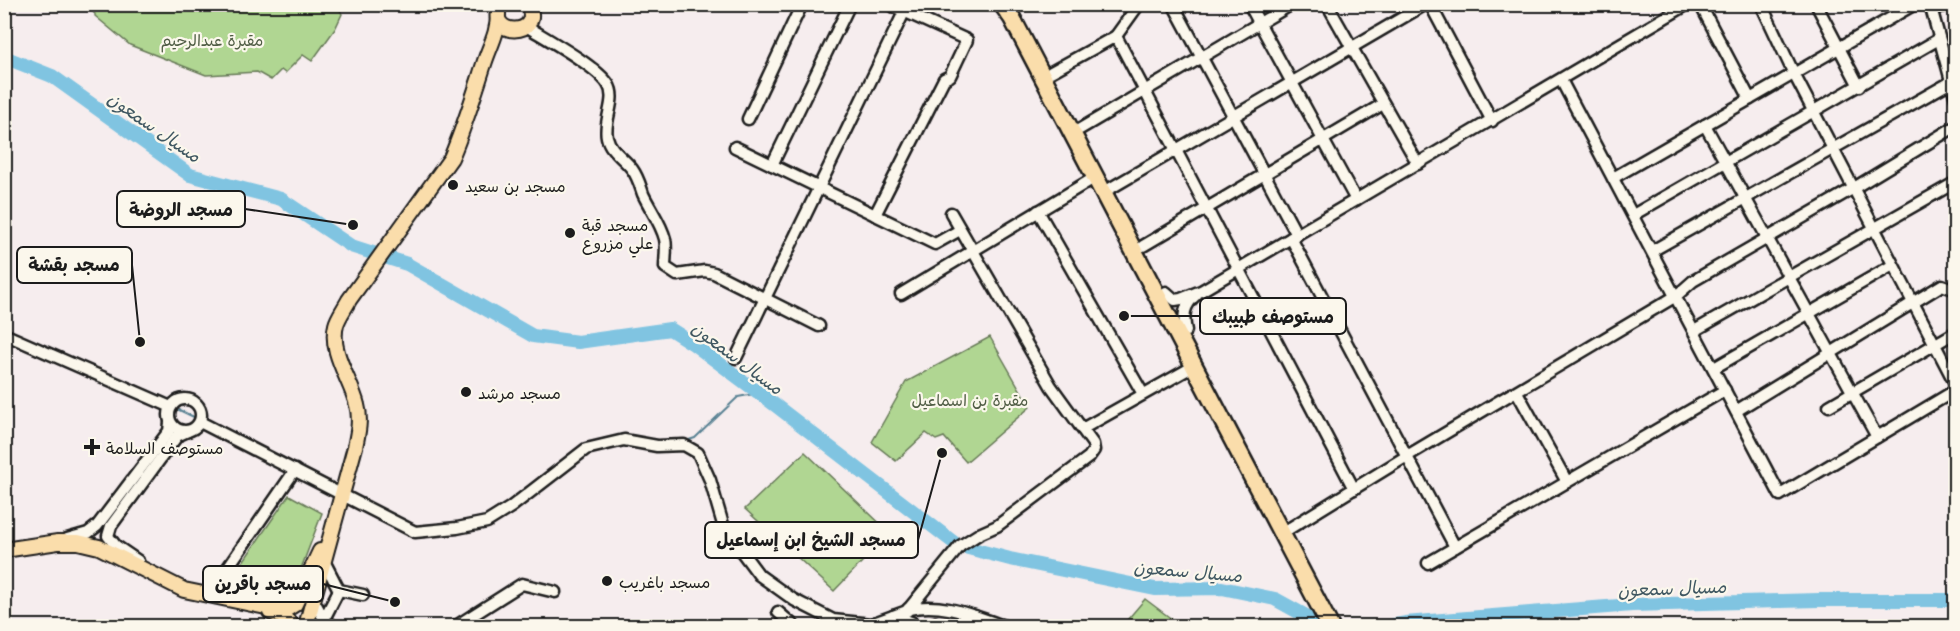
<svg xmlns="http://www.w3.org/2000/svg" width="1960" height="631" viewBox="0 0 1960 631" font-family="'Playpen Sans','Playpen Sans Arabic',sans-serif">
  <rect width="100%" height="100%" fill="#f6edee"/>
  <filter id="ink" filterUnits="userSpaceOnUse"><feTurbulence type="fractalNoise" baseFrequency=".0167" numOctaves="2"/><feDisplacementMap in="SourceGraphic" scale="12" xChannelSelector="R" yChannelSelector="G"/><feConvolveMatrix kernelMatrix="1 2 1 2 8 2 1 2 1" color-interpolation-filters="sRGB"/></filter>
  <g filter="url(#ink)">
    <!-- green -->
    <g fill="#b0d692" stroke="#667957" stroke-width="1.5">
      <path d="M337,5l5,9 -7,15 -23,32 -9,-6 -18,18 -4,-3 -10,10 -14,-8 -51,3 -76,-30 -35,-29v-2l-10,-9z"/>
      <path d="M990,337l40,70 -64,55 -22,-25 -8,3 -10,-7 -30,28 -24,-19 34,-60z"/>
      <path d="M805,452l85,81 -56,58 -89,-82z"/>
      <path d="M289,495l33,18 -31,82 -5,5 -5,1 -52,-19z"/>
      <path d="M1145,599l36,27h-59z"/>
    </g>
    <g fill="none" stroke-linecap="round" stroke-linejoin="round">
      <!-- stream -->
      <g stroke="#588192" stroke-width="2">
        <path d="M173,407l25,12"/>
        <path d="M686,441l9,-3 43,-41 21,-4"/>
        <path d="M749,554l14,16 26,20"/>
      </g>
      <!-- river -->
      <g stroke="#80c4e1" stroke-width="14">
        <path d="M4,57l48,19 138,99 91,24 70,47 56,18 126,72 45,6 92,-13 22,14 83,62 182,140 53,14 145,30 67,-1 53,11 49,27"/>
        <path d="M1390,626l15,-3 227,-18 187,-5h137"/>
      </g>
      <defs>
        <g id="minor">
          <path d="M1173,4l124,231"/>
          <path d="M1249,4l107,196"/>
          <path d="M1327,4l91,160"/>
          <path d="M1430,4l62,117"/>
          <path d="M1700,4l50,95"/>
          <path d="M1761,4l33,70 162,311"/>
          <path d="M1816,4l43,82"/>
          <path d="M1930,4l26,95"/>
          <path d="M1931,9l24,-5"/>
          <path d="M526,26c21,13 70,40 82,58 10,15 -5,36 -1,53 3,14 17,21 25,32 6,8 8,16 11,25 7,15 18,29 22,45 2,8 0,19 0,28l12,8 28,-4 9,2 105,53"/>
          <path d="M1116,36l238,453"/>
          <path d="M1051,72l65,-36 23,-32"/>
          <path d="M1561,80l219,415 176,-105"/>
          <path d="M748,119l54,-115"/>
          <path d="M1705,125l172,312"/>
          <path d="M1080,129l212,-125"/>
          <path d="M735,147l200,97 25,-14"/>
          <path d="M772,165l78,-161"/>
          <path d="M1613,178l302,-174"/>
          <path d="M1111,188l315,-184"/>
          <path d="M1038,211l105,183"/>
          <path d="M875,215l69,-136 6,-3 17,-36 -79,-36"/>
          <path d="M1633,215l306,-176"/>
          <path d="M1291,238l164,309"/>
          <path d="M1143,246l240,-142"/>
          <path d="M1652,251l299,-169"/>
          <path d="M1166,292l9,8 6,-1 20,-8 487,-287"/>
          <path d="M901,294l193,-116"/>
          <path d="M1186,331c-3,-15 -3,-25 10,-36"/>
          <path d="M1694,331l262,-149"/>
          <path d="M4,334l167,73"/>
          <path d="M736,358l172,-354"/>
          <path d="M1714,368l179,-103"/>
          <path d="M1517,392l50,90"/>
          <circle cx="185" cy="415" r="16"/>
          <path d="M1829,406l127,-74"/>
          <path d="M1736,411l206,-126 14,5"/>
          <path d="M200,422l215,110 42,-4 30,-6 24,-15 75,-58 38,-9 33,6 27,-1 14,8 12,27 14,48 35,47 35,25 39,20 38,4 36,-13 53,-65 19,-12 18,-8 92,-69 5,-7 -1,-6 -42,-58 -100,-173"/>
          <path d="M1082,429l112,-63"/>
          <path d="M1282,533l125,-77 269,-160 17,-15 161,-93 102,-62"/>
          <path d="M67,539l21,-6 9,-7 72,-95 1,-8"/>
          <path d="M138,561l-22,-15 -8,-10 3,-10 66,-90 11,-5"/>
          <path d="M324,561l15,29 24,5"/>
          <path d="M1428,563l297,-173"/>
          <path d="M209,595l86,-125"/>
          <path d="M314,601l10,18 9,7"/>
          <path d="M908,609c37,-7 62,6 96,17"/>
          <path d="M778,612l16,14"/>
          <path d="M893,616l18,6 6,4"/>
          <path d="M324,619l15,-29"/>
          <path d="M456,626l66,-42 33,8"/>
          <path d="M933,626l2,-3"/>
          <path d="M966,626l9,-10"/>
        </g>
        <g id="major">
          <path d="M501,4c-18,33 44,35 27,0"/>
          <path d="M4,550l54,-8h20l21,5 85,43 92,19h11l8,-5 25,-53"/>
          <path d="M270,612l13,5 10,9"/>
          <path d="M306,626l49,-179c3,-14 6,-28 2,-42 -6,-25 -28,-53 -21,-80 2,-8 9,-17 13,-25l102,-142c13,-30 23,-63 33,-94 6,-19 14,-30 14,-50"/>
        </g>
        <path id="highway" d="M1002,4l10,14 318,608"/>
      </defs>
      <!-- minor casing -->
      <use href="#minor" stroke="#1c1c1c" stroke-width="15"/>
      <!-- major casing -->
      <use href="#major" stroke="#1c1c1c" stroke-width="18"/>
      <!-- highway casing -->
      <use href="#highway" stroke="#1c1c1c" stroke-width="21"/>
      <!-- minor -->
      <use href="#minor" stroke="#fbf7ec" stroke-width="10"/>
      <!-- major -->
      <use href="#major" stroke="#faddab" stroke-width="14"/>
      <!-- highway -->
      <use href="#highway" stroke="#faddab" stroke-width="16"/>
    </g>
  </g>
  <!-- markers -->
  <g fill="#1c1c1c" stroke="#fbf7ec" stroke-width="2">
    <circle cx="453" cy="185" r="6"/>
    <circle cx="570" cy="233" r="6"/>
    <circle cx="466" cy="392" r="6"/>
    <path d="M89 438h6v6h6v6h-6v6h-6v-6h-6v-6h6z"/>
    <circle cx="607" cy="581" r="6"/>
  </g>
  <g text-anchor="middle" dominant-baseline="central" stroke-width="4.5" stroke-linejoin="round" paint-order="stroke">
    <!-- park labels -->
    <g font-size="16" fill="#505d45" stroke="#fbf7ec">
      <text x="212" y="39">مقبرة عبدالرحيم</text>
      <text x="970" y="399">مقبرة بن اسماعيل</text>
    </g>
    <!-- poi labels -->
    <g font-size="16" fill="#1c1c1c" stroke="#fbf7ec" text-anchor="start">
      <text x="465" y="185">مسجد بن سعيد</text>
      <text x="582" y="224">مسجد قبة<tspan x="582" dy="18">علي مزروع</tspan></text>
      <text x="478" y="392">مسجد مرشد</text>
      <text x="106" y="447">مستوصف السلامة</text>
      <text x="619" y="581">مسجد باغريب</text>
    </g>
    <!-- water labels -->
    <g font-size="18" font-style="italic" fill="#3f5761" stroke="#fbf7ec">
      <text transform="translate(155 126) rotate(35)">مسيال سمعون</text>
      <text transform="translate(738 357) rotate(37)">مسيال سمعون</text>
      <text transform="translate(1188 570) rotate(5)">مسيال سمعون</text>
      <text transform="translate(1672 587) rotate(-2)">مسيال سمعون</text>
    </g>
  </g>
  <!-- callouts -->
  <path fill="none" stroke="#1c1c1c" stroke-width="2" d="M353 225L245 209M140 342L132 265M1124 316L1200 316M942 453L918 540M395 602L323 584"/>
  <g fill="#1c1c1c" stroke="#fbf7ec" stroke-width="2">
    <circle cx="353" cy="225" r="6"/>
    <circle cx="140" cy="342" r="6"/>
    <circle cx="1124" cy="316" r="6"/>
    <circle cx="942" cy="453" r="6"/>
    <circle cx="395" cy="602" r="6"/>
  </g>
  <g fill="#fbf7ec" stroke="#1c1c1c" stroke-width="2">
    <rect x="117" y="191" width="128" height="36" rx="6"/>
    <rect x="17" y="247" width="115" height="36" rx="6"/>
    <rect x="1200" y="298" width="146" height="36" rx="6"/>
    <rect x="705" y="522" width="213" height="36" rx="6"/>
    <rect x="203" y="566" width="120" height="36" rx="6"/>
  </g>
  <g font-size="18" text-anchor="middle" font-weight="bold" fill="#1c1c1c">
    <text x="181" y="216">مسجد الروضة</text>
    <text x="74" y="271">مسجد بقشة</text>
    <text x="1273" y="323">مستوصف طبيبك</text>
    <text x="811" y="546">مسجد الشيخ ابن إسماعيل</text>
    <text x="263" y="590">مسجد باقرين</text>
  </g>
  <!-- margin -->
  <rect width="1960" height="631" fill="none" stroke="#fbf7ec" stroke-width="24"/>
  <rect x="12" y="12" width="1936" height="607" fill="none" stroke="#1c1c1c" stroke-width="2" filter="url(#ink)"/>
</svg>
